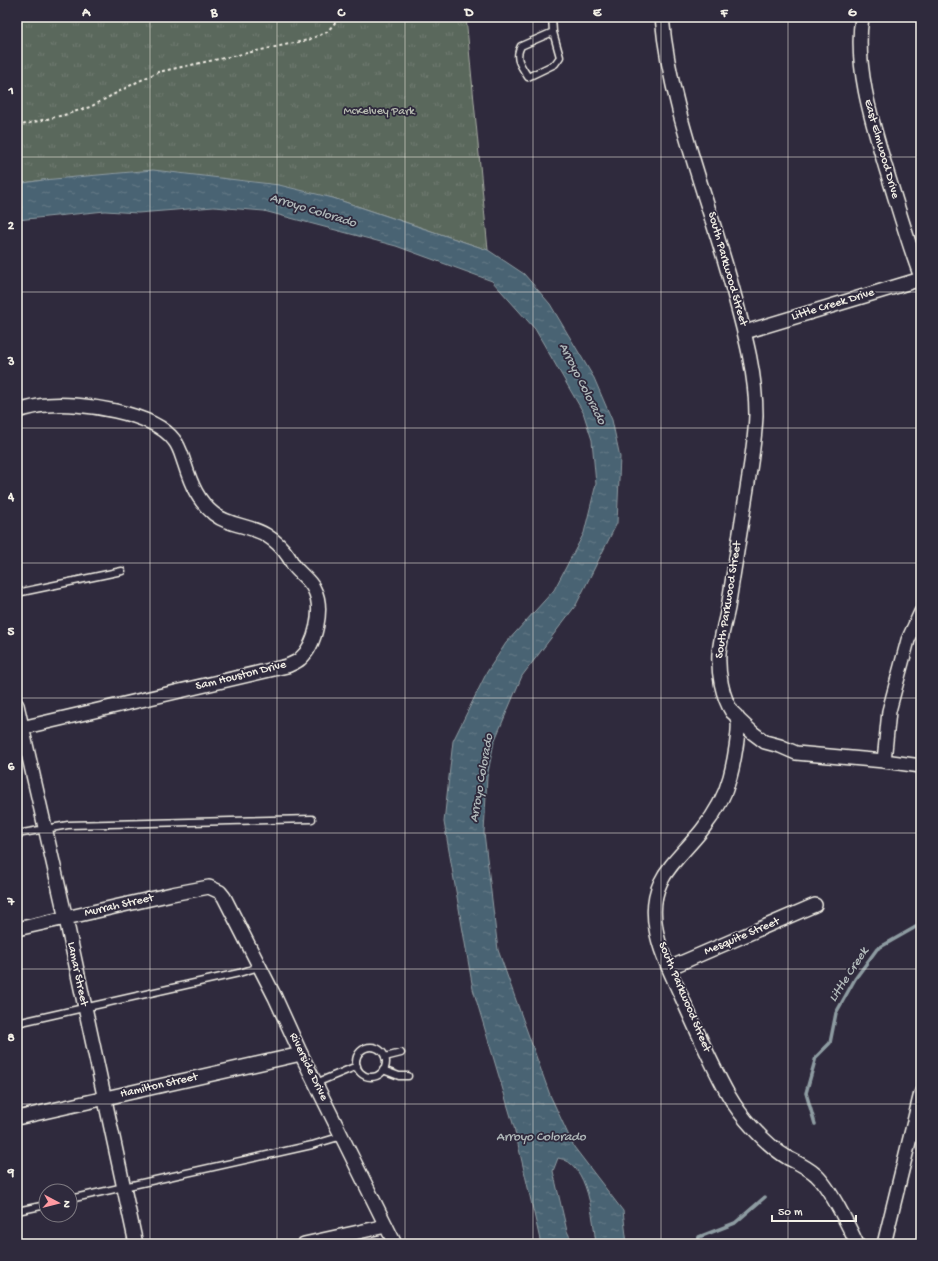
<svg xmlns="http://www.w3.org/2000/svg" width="938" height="1261" viewBox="0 0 938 1261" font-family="'Gochi Hand',sans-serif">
  <defs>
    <pattern id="grass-tufts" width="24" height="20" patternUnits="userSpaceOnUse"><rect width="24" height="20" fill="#5a675c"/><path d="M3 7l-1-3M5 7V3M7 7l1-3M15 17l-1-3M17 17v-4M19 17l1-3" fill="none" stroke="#727d73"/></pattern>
    <pattern id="water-ripples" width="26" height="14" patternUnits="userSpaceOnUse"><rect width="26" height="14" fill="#4a6373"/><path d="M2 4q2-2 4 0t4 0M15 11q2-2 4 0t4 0" fill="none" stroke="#657a87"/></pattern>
  </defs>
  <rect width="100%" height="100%" fill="#2f2a3d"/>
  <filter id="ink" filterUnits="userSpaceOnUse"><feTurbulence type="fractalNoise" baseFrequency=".025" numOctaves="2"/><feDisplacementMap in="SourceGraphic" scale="8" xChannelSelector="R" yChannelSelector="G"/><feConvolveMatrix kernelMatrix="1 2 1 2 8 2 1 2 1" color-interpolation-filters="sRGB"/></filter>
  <g filter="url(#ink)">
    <!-- grass -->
    <path fill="url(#grass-tufts)" stroke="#a7aca2" d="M17,17h449l22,233 -155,-52 -290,-18 -26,4z"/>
    <!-- water -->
    <path fill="url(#water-ripples)" stroke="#8e9ca2" d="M153,170l126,15 54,13 155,52 36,24 26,30 44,74 18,42 8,37 -3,66 -41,82 -54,71 -28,66 -7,35 -3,56 14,117 52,145 24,52 49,64 4,33h-31c-3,-24 -7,-82 -38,-86l-5,13 14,60 6,13h-32l-27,-117 -41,-138 -29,-167 9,-81 34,-69 19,-29 48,-53 30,-57 12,-49 -4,-44 -9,-28 -48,-83 -43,-48 -96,-35 -132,-35 -50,-4 -76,6 -33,-2 -88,9v-36l26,-4z"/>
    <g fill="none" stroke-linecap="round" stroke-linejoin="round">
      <!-- stream -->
      <g stroke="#8e9ca2" stroke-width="3.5">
        <path d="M815,1124l-9,-31 10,-36 14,-14 6,-30 19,-34 22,-30 44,-25"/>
        <path d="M697,1244l2,-7 36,-14 30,-26"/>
      </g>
      <defs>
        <g id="service">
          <path d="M552,17l1,15 7,25 -5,7 -27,13c-7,-12 -14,-18 -7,-31l32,-14"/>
          <path d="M17,593l105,-22"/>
          <path d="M17,834l51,-9 244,-6"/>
          <path d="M17,1023l222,-50 20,-6"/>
          <circle cx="371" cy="1062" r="15"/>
          <path d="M385,1057l16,-4"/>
          <path d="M383,1070l16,6h9"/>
          <path d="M316,1083l41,-17"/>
          <path d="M70,1199l242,-54 30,-9"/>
          <path d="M17,1211l29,-6"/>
        </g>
        <g id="minor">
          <path d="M662,17c8,92 47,184 71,273 11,41 23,82 23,125 -1,27 -6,54 -10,80 -6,38 -12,75 -18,113 -3,15 -8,31 -9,46 -1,19 3,42 13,58 2,2 4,3 5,5 4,10 -4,49 -7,60 -5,19 -16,38 -28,53 -27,34 -55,49 -46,99 4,24 16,46 26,69 9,20 18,40 28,61 12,25 23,48 42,68 10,11 22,23 36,31 10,5 19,9 28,17 15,14 32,50 41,69"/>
          <path d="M862,17c-8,50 11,108 25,155 11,35 21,71 34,105"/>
          <path d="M745,332l176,-53"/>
          <path d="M17,411c10,-2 20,-6 30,-6 33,-3 106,7 127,35 6,7 8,17 11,25 6,19 13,36 29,49 15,12 36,11 52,21 8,5 17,13 22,21 2,3 4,7 6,10 6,8 16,14 20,23 10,19 2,56 -14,70 -3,3 -9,5 -13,7l-270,63"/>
          <path d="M17,705l49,214 70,325"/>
          <path d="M737,718l16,15 12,9 15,4 16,7 88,8 37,5"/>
          <path d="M884,761l5,-50 19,-71 13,-28"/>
          <path d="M17,929l155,-35 37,-7 11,5 4,5 51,100 26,57 94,190"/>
          <path d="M669,968l146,-63"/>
          <path d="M17,1118l284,-64"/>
          <path d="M304,1244l82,-18"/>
          <path d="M884,1244l37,-151"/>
        </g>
      </defs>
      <!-- service casing -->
      <use href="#service" stroke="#f4f1e8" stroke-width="9"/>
      <!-- minor casing -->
      <use href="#minor" stroke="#f4f1e8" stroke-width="16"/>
      <!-- path -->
      <path stroke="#f4f1e8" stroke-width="2" stroke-dasharray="3 3" stroke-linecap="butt" d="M17,126l47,-11 26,-8 47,-25 21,-10 150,-32 19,-8 13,-15"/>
      <!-- service -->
      <use href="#service" stroke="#2f2a3d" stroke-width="6"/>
      <!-- minor -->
      <use href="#minor" stroke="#2f2a3d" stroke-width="13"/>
    </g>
  </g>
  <!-- grid -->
  <path fill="none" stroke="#f4f1e8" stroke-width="1" stroke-opacity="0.55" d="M150,17v1227M277,17v1227M405,17v1227M533,17v1227M661,17v1227M788,17v1227M17,157h904M17,292h904M17,428h904M17,563h904M17,698h904M17,833h904M17,969h904M17,1104h904"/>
  <g text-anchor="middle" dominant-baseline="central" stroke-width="3.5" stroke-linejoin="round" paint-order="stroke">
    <!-- park labels -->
    <g font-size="12" fill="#b6bab0" stroke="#2f2a3d">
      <text x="379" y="112">McKelvey Park</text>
    </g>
    <!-- street labels -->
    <g font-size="12" fill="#f4f1e8" stroke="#2f2a3d">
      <text transform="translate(881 149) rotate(74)">East Elmwood Drive</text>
      <text transform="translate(727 269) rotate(74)">South Parkwood Street</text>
      <text transform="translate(833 305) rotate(-17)">Little Creek Drive</text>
      <text transform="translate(729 600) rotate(-81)">South Parkwood Street</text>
      <text transform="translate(241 676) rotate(-14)">Sam Houston Drive</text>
      <text transform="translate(119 906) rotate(-13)">Murrah Street</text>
      <text transform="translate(742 937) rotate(-23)">Mesquite Street</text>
      <text transform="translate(77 974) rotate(78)">Lamar Street</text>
      <text transform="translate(684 997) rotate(67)">South Parkwood Street</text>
      <text transform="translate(308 1067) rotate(64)">Riverside Drive</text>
      <text transform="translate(159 1086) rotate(-13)">Hamilton Street</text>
    </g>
    <!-- water labels -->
    <g font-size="13" font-style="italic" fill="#b0b8b9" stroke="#2f2a3d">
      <text transform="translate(313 211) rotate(17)">Arroyo Colorado</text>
      <text transform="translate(582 384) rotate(63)">Arroyo Colorado</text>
      <text transform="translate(482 778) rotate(-80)">Arroyo Colorado</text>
      <text transform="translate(849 975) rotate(-57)">Little Creek</text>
      <text x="541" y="1137">Arroyo Colorado</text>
    </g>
  </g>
  <!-- margin -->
  <rect width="938" height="1261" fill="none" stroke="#2f2a3d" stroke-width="44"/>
  <!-- north arrow -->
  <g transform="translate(58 1203) rotate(97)"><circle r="19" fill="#2f2a3d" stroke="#7e7a81"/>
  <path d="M0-3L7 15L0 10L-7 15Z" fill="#ff9aa2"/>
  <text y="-6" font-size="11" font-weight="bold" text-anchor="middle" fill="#f4f1e8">N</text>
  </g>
  <!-- scale -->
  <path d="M772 1215v6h84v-6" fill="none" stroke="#f4f1e8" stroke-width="2"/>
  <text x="778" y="1215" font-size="12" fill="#f4f1e8" stroke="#2f2a3d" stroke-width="3" paint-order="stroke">50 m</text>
  <rect x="22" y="22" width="894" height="1217" fill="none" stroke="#f4f1e8" stroke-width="1.5"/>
  <g font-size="13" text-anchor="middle" font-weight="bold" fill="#f4f1e8">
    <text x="86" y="16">A</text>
    <text x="214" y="16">B</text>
    <text x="341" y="16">C</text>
    <text x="469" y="16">D</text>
    <text x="597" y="16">E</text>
    <text x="724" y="16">F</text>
    <text x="852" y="16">G</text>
    <text x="11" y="94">1</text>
    <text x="11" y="229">2</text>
    <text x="11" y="365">3</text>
    <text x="11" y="500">4</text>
    <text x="11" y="635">5</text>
    <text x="11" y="770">6</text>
    <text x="11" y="905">7</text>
    <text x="11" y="1041">8</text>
    <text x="11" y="1176">9</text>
  </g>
</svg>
